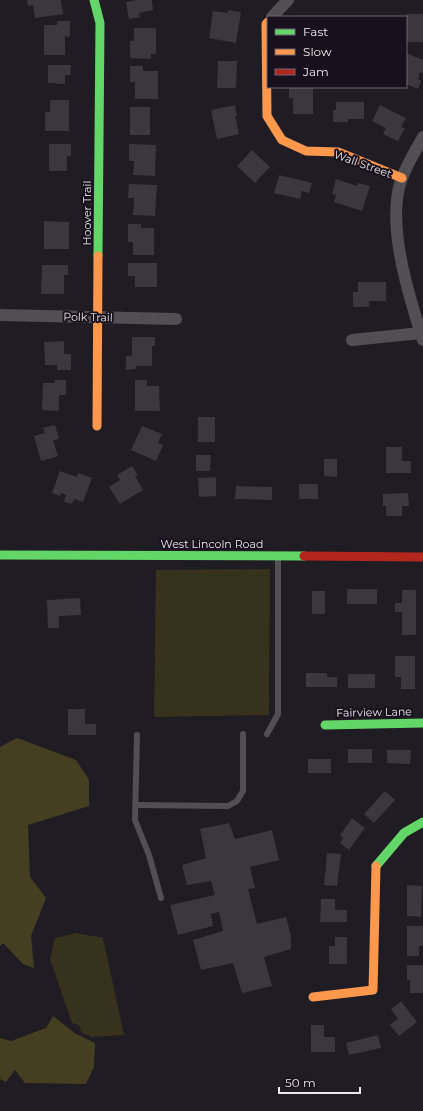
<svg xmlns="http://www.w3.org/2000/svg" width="423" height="1111" viewBox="0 0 423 1111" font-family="Montserrat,sans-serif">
  <rect width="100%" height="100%" fill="#201c23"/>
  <!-- green -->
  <g fill="#37321b">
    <path d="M270,569l-1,146 -115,2 2,-147z"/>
    <path d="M76,933l27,5 21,97 -32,2 -11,-5 -2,-7 -7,-2 -22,-64 5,-21z"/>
  </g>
  <!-- forest -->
  <g fill="#443f21">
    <path d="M17,738l59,22 13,20v26l-61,19 2,52 16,21 -15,38 3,32 -11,-4 -20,-21 -3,3v-199z"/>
    <path d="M53,1016l23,18 19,9 -1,24 -8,17 -61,-1 -10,-13 -9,12 -6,-3v-41l11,3 35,-13z"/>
  </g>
  <!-- building -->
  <g fill="#3b363f">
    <path d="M27,0h34l2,14 -28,4 -2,-13 -5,1z"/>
    <path d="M136,0h16l1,10 -14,3 1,4 -11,2 -3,-17z"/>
    <path d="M228,10l13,2 -5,31 -27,-5 4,-27 15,2z"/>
    <rect x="406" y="14" width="17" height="28"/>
    <path d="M57,21h13v16l-5,-1v19h-21v-30h13z"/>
    <path d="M134,28h22v26h-5v5l-21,-1v-17h4z"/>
    <path d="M406,53l17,7v13l-3,-1 -2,7 3,2 -3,8 -12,-5z"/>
    <path d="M218,61h19l-1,27h-19z"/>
    <path d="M48,65h23l-1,10h-5v9l-17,-1z"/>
    <path d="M130,66h13v5h15v28h-23v-17h-5z"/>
    <path d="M289,87h24v27h-20v-16h-4z"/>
    <path d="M50,100h19v31h-24v-19h5z"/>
    <path d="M336,102h28v17h-16v3h-15v-12h3z"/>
    <path d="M235,105l2,11h-2l4,18 -22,5 -6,-29z"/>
    <path d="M380,105l26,13 -5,9 4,1 -7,13 -15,-7 3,-6 -14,-7z"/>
    <rect x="130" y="107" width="20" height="28"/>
    <path d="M49,144h22v12h-4v15h-18z"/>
    <path d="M129,144l27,1 -1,31 -22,-1 1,-14h-5z"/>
    <path d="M252,150l18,17 -15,16 -18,-17z"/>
    <path d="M279,175l33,8 -3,10 -7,-2 -2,8 -26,-6z"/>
    <path d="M336,179l21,7 1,-3 12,3 -8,25 -28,-9 2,-7 -4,-1z"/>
    <path d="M129,184l28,1 -2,31 -22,-1 1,-17h-6z"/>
    <path d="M44,221l25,1v27h-25z"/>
    <path d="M128,224h13v4h13v27h-21v-13h-5z"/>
    <path d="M128,263h29v24h-22v-11h-7z"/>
    <path d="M42,265h26v10h-4v19h-23z"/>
    <path d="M358,282h28v19h-17v6h-16v-15h5z"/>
    <path d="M132,337h23v9h-3v20h-16v3l-10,1v-14h6z"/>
    <path d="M64,341v13h7v16h-14v-5h-12l-1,-23z"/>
    <path d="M55,380h11v15h-7v16l-17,-1 1,-27h12z"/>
    <path d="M135,380h12v6h12l1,25h-25z"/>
    <rect x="198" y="417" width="17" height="25"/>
    <path d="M55,425l4,14 -6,1 5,16 -17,5 -7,-25 11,-3 -2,-5z"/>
    <path d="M142,426l20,8 -4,9 5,2 -7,16 -25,-11z"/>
    <path d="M386,447h16v14h9v12h-25z"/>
    <path d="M196,455h15l-1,16h-14z"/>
    <path d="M324,459h13v18l-13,-1z"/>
    <path d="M132,466l6,9 -3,1 8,14 -23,14 -11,-17 11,-7 -3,-5z"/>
    <path d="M60,471l17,6 1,-4 14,5 -9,24 -9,-3 -2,5 -8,-2 2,-7 -5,-2 -1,3 -8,-3z"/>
    <path d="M216,477v19l-17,1 -1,-19z"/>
    <rect x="299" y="484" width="19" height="15"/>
    <path d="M236,486l36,1v13l-37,-1z"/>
    <path d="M408,493l1,13h-7v10h-16v-10h-3v-12z"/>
    <rect x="347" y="589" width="30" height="15"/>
    <path d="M402,590h14v45h-14v-23h-7v-9h7z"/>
    <rect x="312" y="591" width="13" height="23"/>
    <path d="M80,598l1,17 -22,1v12h-11l-1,-28z"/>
    <path d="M395,656h20v33h-14v-12h-6z"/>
    <path d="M306,673h21v4h10v10h-31z"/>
    <rect x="348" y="674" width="27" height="14"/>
    <path d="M68,709h17v15h11v11h-28z"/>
    <rect x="348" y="749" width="24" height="14"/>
    <path d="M387,750h24l-1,14 -23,-1z"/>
    <rect x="308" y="759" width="23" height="14"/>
    <path d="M385,791l10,9 -21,23 -10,-9z"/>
    <path d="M352,818l13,10 -16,22 -9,-7 3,-5 -3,-3z"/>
    <path d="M229,823l6,16 37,-9 7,30 -29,7 5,21 -7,1 9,35 29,-7 5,19v13l-27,8 8,29 -30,7 -9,-30 -32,7 -8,-30 30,-9 -4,-19 -8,2 2,12 -35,9 -8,-30 45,-10 -4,-14 -24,4 -5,-20 24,-7 -6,-29z"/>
    <path d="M327,853l14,1 -4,32 -13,-1z"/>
    <path d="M407,885l15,1 -1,31 -14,-1z"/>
    <path d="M321,899h14v11h12v12h-27z"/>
    <path d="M407,926h16v20h-4v10h-12z"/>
    <path d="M335,937h12v27h-18v-18h6z"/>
    <path d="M407,965h16v28h-13v-13h-3z"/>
    <path d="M401,1001l16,21 -18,14 -9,-11 8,-6 -7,-10z"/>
    <path d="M311,1025h13v12h11v15h-24z"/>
    <path d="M378,1035l3,13 -32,7 -3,-12z"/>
  </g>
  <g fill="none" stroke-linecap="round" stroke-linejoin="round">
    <!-- lane -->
    <g stroke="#524f53" stroke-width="6">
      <path d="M267,734l11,-20v-156"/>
      <path d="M137,735l-2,85 14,35 12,43"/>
      <path d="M136,805l92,1 9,-5 6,-10v-57"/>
    </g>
    <!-- street -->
    <g stroke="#524f53" stroke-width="12">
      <path d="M272,17l16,-17"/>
      <path d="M423,137c-7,13 -16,27 -21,41 -17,43 7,119 21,162"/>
      <path d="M0,315l176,4"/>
      <path d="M352,340l69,-7"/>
    </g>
    <!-- fast -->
    <g stroke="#63d668" stroke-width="9">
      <path d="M94,0l6,23 -2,233"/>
      <path d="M0,555l304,1"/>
      <path d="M325,725l98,-2"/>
      <path d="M376,866l28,-33 19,-11"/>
    </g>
    <!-- slow -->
    <g stroke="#ff974d" stroke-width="9">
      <path d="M268,22l-2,2 1,92 15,24 24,11 32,1 64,26"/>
      <path d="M97,426l1,-170"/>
      <path d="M313,997l60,-7 3,-124"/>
    </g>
    <!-- jam -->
    <path stroke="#b3261e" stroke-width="9" d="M304,556l119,1"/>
  </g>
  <g text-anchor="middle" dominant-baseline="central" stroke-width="4" stroke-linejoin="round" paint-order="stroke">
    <!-- street labels -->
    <g font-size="11" fill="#ede8f1" stroke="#18101c">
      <text transform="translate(363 164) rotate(20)">Wall Street</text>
      <text transform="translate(87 213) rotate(-90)">Hoover Trail</text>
      <text transform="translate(88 317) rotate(1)">Polk Trail</text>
      <text x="212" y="544">West Lincoln Road</text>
      <text transform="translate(374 712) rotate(-1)">Fairview Lane</text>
    </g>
  </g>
  <!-- legend -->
  <rect x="267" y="16" width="140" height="72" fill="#18101c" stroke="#6d6671"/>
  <rect x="275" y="29" width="20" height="6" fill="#63d668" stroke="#6d6671"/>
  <text x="303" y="36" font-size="12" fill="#ede8f1">Fast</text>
  <rect x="275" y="49" width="20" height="6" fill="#ff974d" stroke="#6d6671"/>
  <text x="303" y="56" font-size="12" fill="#ede8f1">Slow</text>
  <rect x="275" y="69" width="20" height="6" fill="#b3261e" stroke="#6d6671"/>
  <text x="303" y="76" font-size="12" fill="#ede8f1">Jam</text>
  <!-- scale -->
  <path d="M279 1087v6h81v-6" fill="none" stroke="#ede8f1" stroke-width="2"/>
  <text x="285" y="1087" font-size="12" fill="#ede8f1" stroke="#18101c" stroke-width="3" paint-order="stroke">50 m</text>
</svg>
